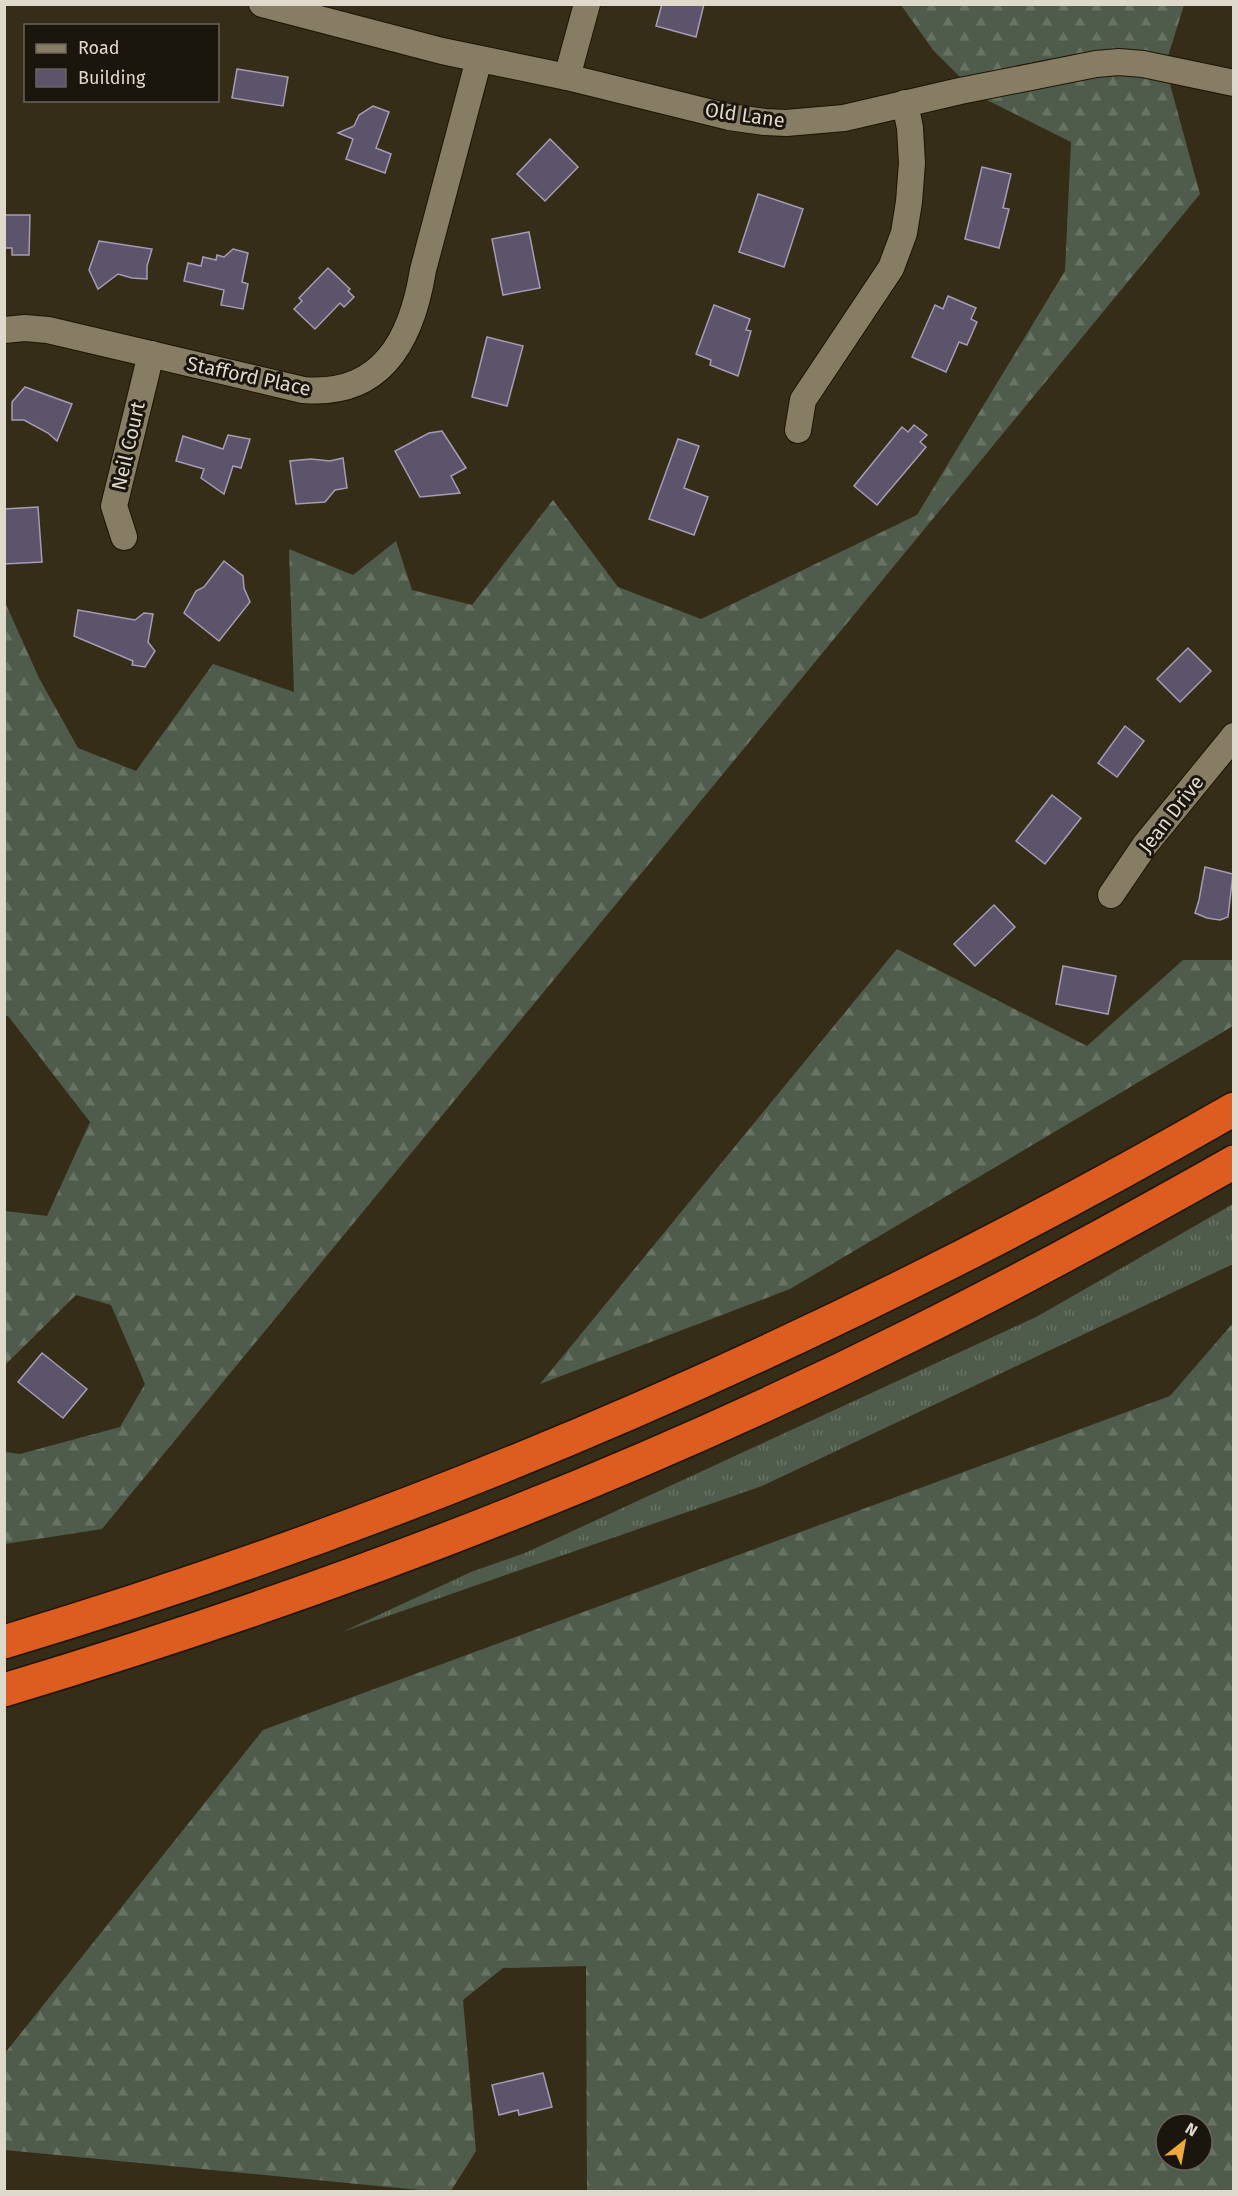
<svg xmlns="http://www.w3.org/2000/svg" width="1238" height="2196" viewBox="0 0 1238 2196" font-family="'Fira Sans',sans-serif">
  <defs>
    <pattern id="grass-tufts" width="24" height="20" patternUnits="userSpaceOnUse" patternTransform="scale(1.5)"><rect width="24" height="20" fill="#4f5c4b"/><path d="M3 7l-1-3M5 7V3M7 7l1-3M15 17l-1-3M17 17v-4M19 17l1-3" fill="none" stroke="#687364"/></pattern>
    <pattern id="forest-firs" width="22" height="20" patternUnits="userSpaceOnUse" patternTransform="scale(1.5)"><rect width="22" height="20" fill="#4f5c4b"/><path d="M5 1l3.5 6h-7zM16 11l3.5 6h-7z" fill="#687364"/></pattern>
  </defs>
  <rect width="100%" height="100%" fill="#362d18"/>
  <!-- grass -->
  <path fill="url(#grass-tufts)" d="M1233,1204v60l-471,222 -420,146 129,-60 54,-19 513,-237z"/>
  <!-- forest -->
  <g fill="url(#forest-firs)" fill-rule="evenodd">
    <path d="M901,5h283l-19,61 35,128 -1098,1335 -97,15v-92l15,2 100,-27 25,-43 -34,-79 -35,-10 -71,70v-154l42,5 43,-94 -82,-106h-3l-1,-416 35,78 39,70 58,23 77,-107 81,28 -5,-143 64,26 43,-34 16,49 60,15 81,-105 65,87 83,32 216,-104 148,-244 6,-129 -92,-46 -46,-46z"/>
    <path d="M897,949l190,97 96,-86h50v66l-443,263 -250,95z"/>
    <path d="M1233,1323v868h-646l-1,-225 -83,2 -40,32 13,151 -25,40h-21l-425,-41v-97l258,-323 907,-334zM1166,2124h36v36h-36z"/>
  </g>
  <!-- building -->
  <g fill="#5b546b" stroke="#a49cb5" stroke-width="1.5">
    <path d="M662,4h42l-8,33 -40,-11z"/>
    <path d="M237,69l51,8 -5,29 -51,-8z"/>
    <path d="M373,106l16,6 -13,36 15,6 -6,19 -39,-14 7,-20 -15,-6 16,-7 5,-11z"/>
    <path d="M550,139l28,28 -33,34 -28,-27z"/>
    <path d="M982,167l29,7 -8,34 6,1 -10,39 -34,-9z"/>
    <path d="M758,194l45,15 -19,58 -45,-15z"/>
    <path d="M4,215h26l-1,40h-17v-7h-8z"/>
    <path d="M529,232l11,56 -37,7 -11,-56z"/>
    <path d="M99,241l53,8 -5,17v13l-15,-1 -14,-4 -20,15 -9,-19z"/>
    <path d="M233,249l15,4 -6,29 6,2 -5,25 -22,-4 3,-15 -40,-9 4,-18 13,3 2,-9 13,3 1,-5 7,2z"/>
    <path d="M328,268l22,21 -2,2 6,6 -10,10 -4,-4 -25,26 -21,-20 8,-8 -3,-3z"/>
    <path d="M948,296l28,12 -5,11 6,3 -10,23 -8,-3 -13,30 -34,-15 23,-52 8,4z"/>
    <path d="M714,305l36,14 -4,11 5,1 -13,45 -28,-11 1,-5 -15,-6z"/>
    <path d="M487,337l36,9 -16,60 -35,-9z"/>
    <path d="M25,387l47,17 -15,37 -9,-8 -24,-13h-12v-18z"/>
    <path d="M914,425l13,10 -7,7 6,5 -49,58 -23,-19 48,-59 6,5z"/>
    <path d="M442,431l24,37 -15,8 9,17 -40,4 -25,-46 34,-18z"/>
    <path d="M228,435l22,4 -9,29 -8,-2 -9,28 -23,-16 3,-9 -28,-8 7,-25 40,13z"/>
    <path d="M678,439l21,7 -15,42 24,9 -14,38 -45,-16z"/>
    <path d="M343,458l4,30 -12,2 -10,12 -29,2 -6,-43 21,-2 19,2z"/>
    <path d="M38,507l4,55 -38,2v-55z"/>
    <path d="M224,561l19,15 1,12 6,14 -31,39 -35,-28 12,-22 8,-4z"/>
    <path d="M78,610l57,10 9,-7 9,1 -5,28 7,9 -10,16 -13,-2 1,-4 -59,-25z"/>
    <path d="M1188,648l23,23 -31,31 -23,-23z"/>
    <path d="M1125,726l19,15 -27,36 -19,-14z"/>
    <path d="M1052,795l29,23 -36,46 -29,-23z"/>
    <path d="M1205,867l28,7 -5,43 -8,3 -13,-2 -12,-5 4,-13z"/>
    <path d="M994,905l21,22 -40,39 -21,-22z"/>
    <path d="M1063,966l53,10 -8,38 -52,-10z"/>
    <path d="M42,1353l45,36 -24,29 -45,-36z"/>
    <path d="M543,2073l9,34 -33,8 -1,-5 -19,5 -7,-30z"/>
  </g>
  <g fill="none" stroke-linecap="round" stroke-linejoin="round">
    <defs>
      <g id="minor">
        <path d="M262,4l180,47 125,26 162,40 36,5 21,1 58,-5 116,-27 136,-27 23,-2 24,2 91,19"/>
        <path d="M567,77l20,-73"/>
        <path d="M4,330l21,-2 23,2 255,60c80,7 109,-52 120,-120l56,-211"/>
        <path d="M798,430l5,-30 88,-132 13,-35 5,-31 3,-39 -2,-35 -5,-25"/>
        <path d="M124,537l-10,-31 37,-152"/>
        <path d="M1111,895l34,-50 89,-109"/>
      </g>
      <g id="highway">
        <path d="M4,1642c433,-130 839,-308 1230,-533"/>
        <path d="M4,1690c312,-94 618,-210 909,-356 109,-54 215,-112 321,-172"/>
      </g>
    </defs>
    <!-- minor casing -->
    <use href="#minor" stroke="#1e1502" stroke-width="28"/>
    <!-- highway casing -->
    <use href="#highway" stroke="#1e1502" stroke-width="36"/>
    <!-- minor -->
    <use href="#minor" stroke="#877d65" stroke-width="26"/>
    <!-- highway -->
    <use href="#highway" stroke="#dd5c1f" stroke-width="33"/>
  </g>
  <g text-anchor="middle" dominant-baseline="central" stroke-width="6" stroke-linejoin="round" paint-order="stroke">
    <!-- street labels -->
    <g font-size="20" fill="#dfd9cc" stroke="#1a160d">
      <text transform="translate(745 115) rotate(8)">Old Lane</text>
      <text transform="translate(249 376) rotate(12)">Stafford Place</text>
      <text transform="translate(128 446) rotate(-77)">Neil Court</text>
      <text transform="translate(1171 814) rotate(-52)">Jean Drive</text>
    </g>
  </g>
  <!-- border -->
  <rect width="1238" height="2196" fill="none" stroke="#dfd9cc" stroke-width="12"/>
  <!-- legend -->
  <rect x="24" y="24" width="195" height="78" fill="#1a160d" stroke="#696459" stroke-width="1.5"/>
  <rect x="36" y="44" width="30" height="9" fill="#877d65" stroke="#696459" stroke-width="1.5"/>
  <text x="78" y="54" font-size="18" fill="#dfd9cc">Road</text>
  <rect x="36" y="69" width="30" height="18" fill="#5b546b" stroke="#696459" stroke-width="1.5"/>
  <text x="78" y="84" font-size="18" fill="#dfd9cc">Building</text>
  <!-- north arrow -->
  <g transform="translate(1184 2142) rotate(31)"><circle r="28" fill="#1a160d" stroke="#696459" stroke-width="1.5"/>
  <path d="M0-4.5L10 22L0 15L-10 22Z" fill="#eda83b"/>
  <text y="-9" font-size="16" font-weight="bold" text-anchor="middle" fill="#dfd9cc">N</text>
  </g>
</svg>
